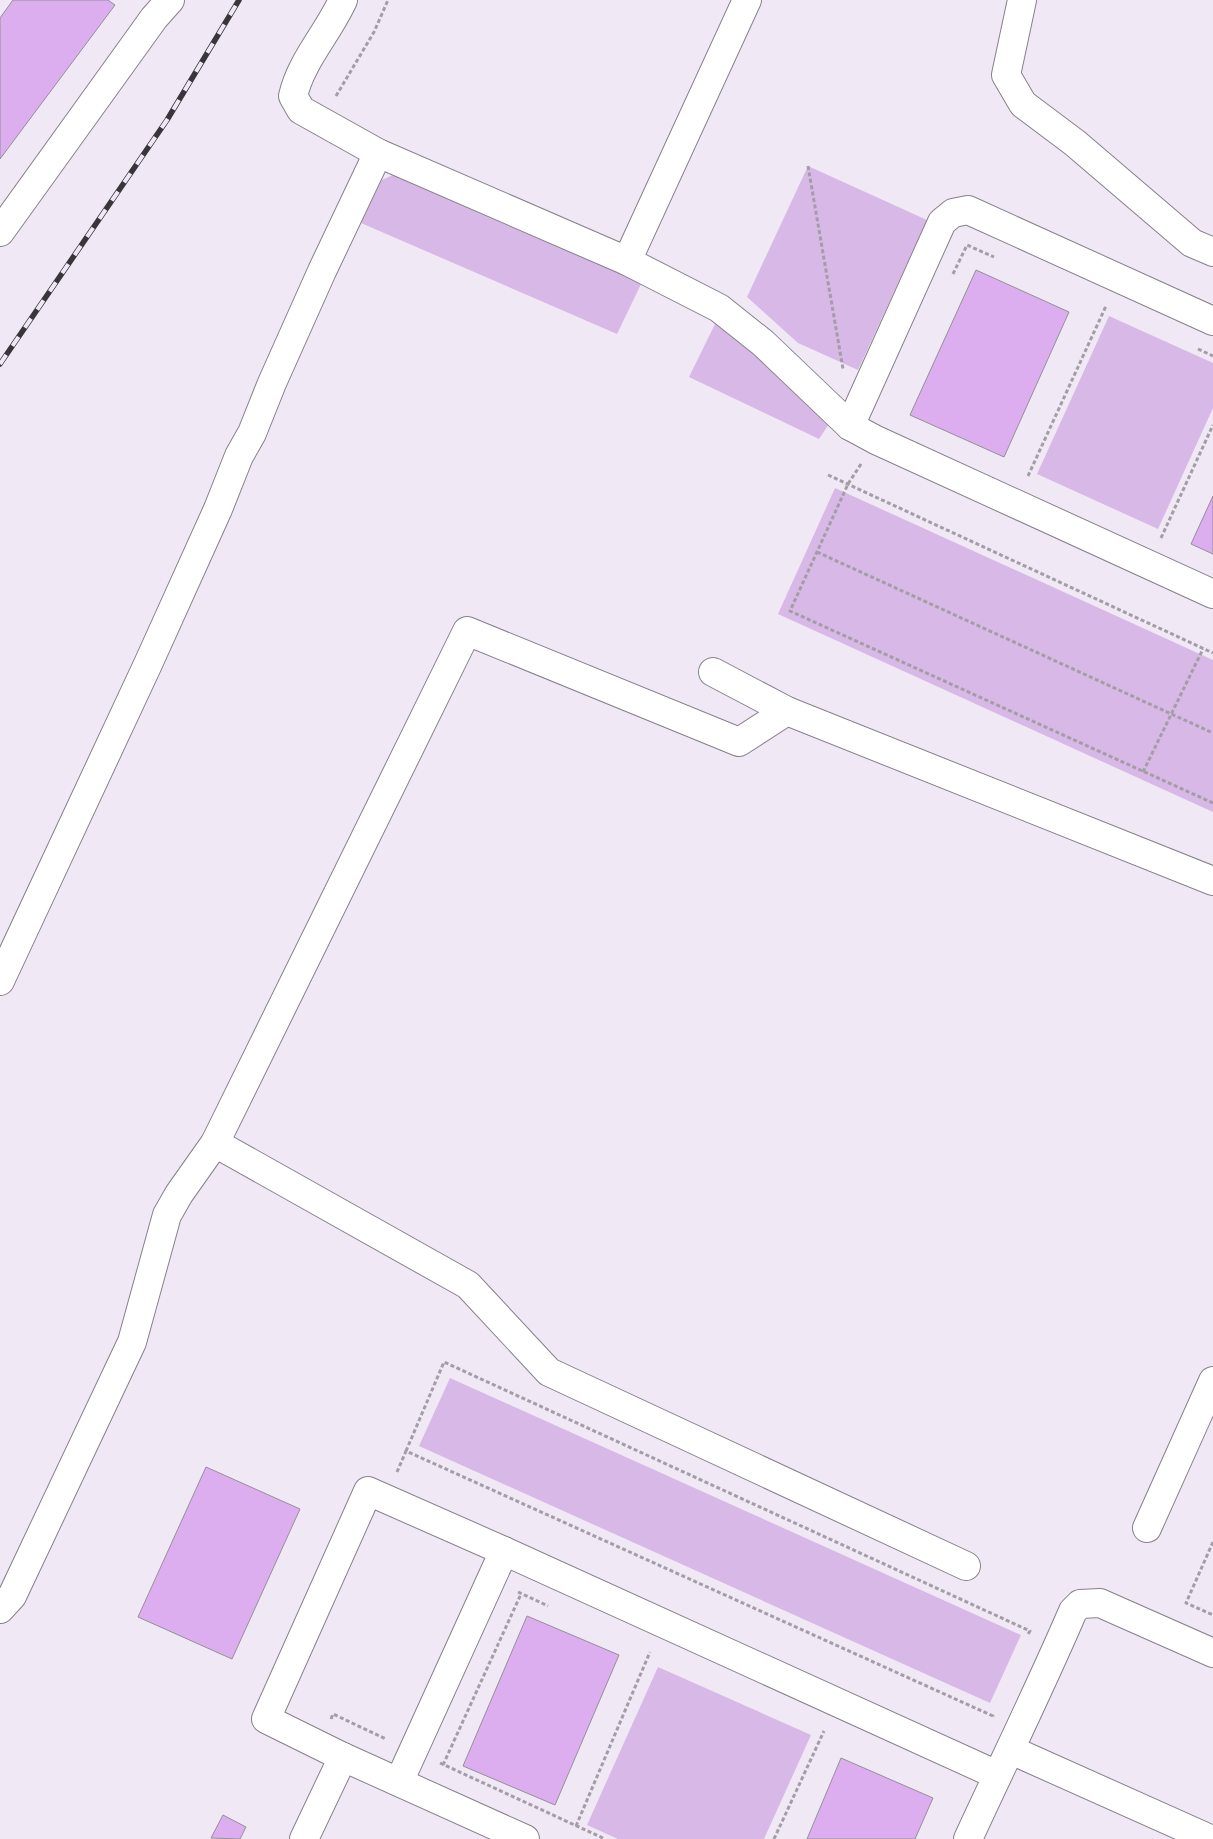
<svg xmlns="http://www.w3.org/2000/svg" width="1213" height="1839" viewBox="0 0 1213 1839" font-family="'Fira Sans',sans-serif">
  <rect width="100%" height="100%" fill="#f1e8f5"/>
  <!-- green -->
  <g fill="#d8b8e6">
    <path d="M808,166l119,54 -69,150 -60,-27 -51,-46z"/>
    <path d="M397,173l246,107 -26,54 -256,-111 21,-43z"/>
    <path d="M1109,316l104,47v45l-55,121 -121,-55z"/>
    <path d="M716,322l36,26 77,76 -10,15 -130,-62z"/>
    <path d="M835,488l378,172v152l-435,-198z"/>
    <path d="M450,1378l571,257 -31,68 -571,-257z"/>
    <path d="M658,1667l153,68 -47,104h-146l-31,-14z"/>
  </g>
  <!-- building -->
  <g fill="#dcaeef" stroke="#958e99">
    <path d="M13,0h95l7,5 -115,154v-141z"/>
    <path d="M976,270l93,42 -65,145 -94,-42z"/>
    <path d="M1213,496v58l-22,-10z"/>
    <path d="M206,1467l94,42 -68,150 -94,-42z"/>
    <path d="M527,1616l92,39 -64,150 -92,-39z"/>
    <path d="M841,1758l92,40 -18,41h-108z"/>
    <path d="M223,1815l23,12 -6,12 -29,-1z"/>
  </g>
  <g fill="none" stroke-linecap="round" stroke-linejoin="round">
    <defs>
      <g id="minor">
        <path d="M343,0c-15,33 -42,61 -50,96l8,14 77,43 249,108 92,47 44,35 87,83 26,14 337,154"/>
        <path d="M1022,0l-16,75 17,29 52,39 117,100 21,9"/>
        <path d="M0,232l154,-214 16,-18"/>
        <path d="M627,261l120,-261"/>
        <path d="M850,426l92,-204 11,-9 15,-3 245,111"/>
        <path d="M713,672l74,39"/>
        <path d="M0,981l148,-317 70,-155 21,-53 13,-23 20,-50 50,-112 56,-118"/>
        <path d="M215,1143l253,142 81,87 417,194"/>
        <path d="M1147,1528l66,-147"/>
        <path d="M0,1609l12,-13 120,-254 35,-127 12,-21 36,-51 252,-512 272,111 48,-31 426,170"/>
        <path d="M1011,1750l199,89"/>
        <path d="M399,1782l105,-231"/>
        <path d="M304,1839l39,-82"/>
        <path d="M525,1839l-182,-82 -77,-38 102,-228 136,60 493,224"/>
        <path d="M968,1839c35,-76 72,-151 105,-228l7,-7 20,-1 113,50"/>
      </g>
    </defs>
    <!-- minor casing -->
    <use href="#minor" stroke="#87808b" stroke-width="30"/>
    <!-- path -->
    <g stroke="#a49da7" stroke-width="3" stroke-dasharray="4 2.5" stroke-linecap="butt">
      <path d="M336,96l38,-64 14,-32"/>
      <path d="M808,166l35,203"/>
      <path d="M953,274l14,-29 27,12"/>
      <path d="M1198,349l15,7"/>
      <path d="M861,464l-13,20 -58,127 423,192"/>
      <path d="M828,475l385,178"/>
      <path d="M1028,476l78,-170"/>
      <path d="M1161,538l52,-113"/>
      <path d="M817,552l396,181"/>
      <path d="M1143,772l60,-123"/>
      <path d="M406,1451l38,-89 586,269 -2,3"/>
      <path d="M397,1472l9,-21 587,265 -1,2"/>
      <path d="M1213,1542l-27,61 27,12"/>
      <path d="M518,1592l30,14"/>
      <path d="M331,1719l2,-5 53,25"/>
      <path d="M440,1763l165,76"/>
      <path d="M443,1765l78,-171"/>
      <path d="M576,1826l74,-174"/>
      <path d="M774,1839l50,-108"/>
    </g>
    <!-- minor -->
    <use href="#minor" stroke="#fff" stroke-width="28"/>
    <defs>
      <path id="rail" d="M0,364l167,-244 72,-120"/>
    </defs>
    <!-- rail casing -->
    <use href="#rail" stroke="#39363b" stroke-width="5.5"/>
    <!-- rail -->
    <use href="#rail" stroke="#f1e8f5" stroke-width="4" stroke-dasharray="11" stroke-linecap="butt"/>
  </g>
</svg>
